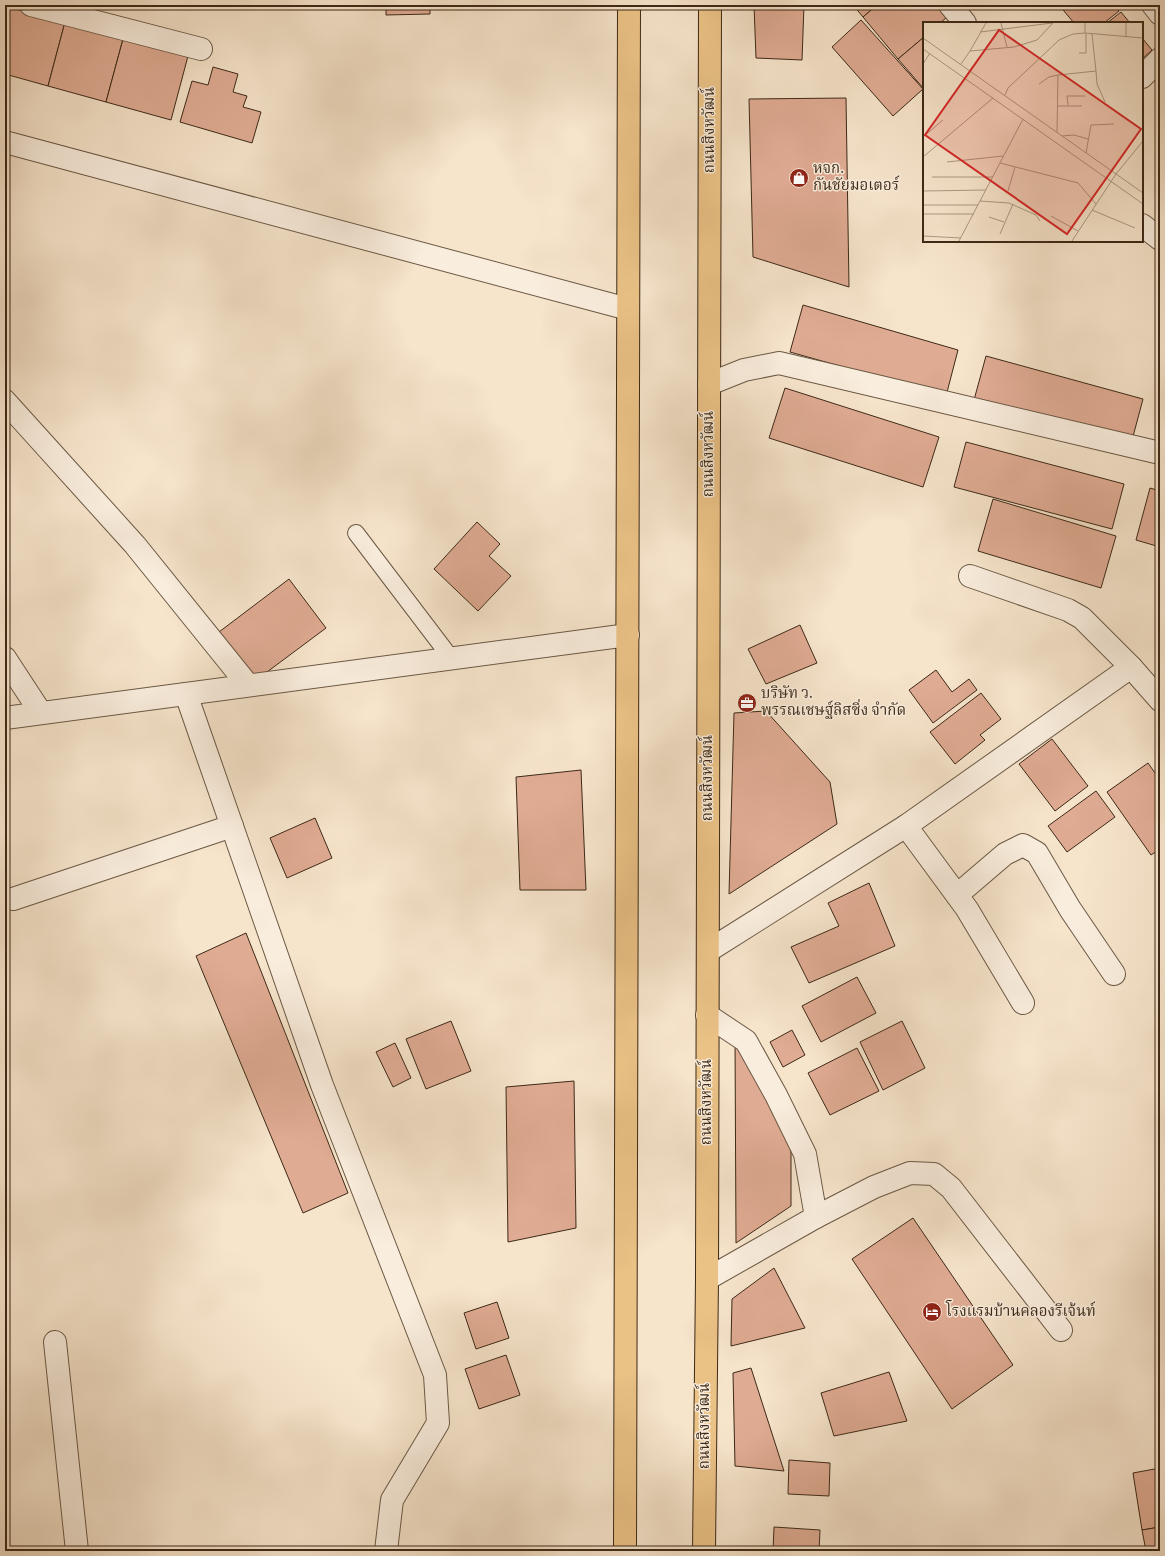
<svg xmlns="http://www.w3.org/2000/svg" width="1165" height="1556" viewBox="0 0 1165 1556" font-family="'Sorts Mill Goudy','Noto Serif Thai',serif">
  <rect width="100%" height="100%" fill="#f6e4cb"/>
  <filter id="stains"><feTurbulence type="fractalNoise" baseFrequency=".005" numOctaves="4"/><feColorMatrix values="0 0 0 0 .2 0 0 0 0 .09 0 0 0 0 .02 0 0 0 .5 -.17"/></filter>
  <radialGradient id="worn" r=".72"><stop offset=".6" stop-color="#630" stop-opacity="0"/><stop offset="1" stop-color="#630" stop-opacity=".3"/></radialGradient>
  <!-- building -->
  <g fill="#dfab93" stroke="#3d2917">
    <path d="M386,5h44v9l-44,1z"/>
    <path d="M754,5h50l-2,55 -46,-2z"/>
    <path d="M853,5h24l-14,12z"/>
    <path d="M877,5h71l5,7 -13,11h-16v14l-26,22 -35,-42z"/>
    <path d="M1059,5h55l5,6 -15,12h-30z"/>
    <path d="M5,6l60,16 -17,64 -43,-12z"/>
    <path d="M1121,12l9,11h-23z"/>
    <path d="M861,20l62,69 -30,27 -61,-69z"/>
    <path d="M65,22l58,17 -17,63 -58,-16z"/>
    <path d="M924,37v52l-26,-30z"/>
    <path d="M1142,38l10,12 -10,9z"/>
    <path d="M123,39l65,17 -17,64 -65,-18z"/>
    <path d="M213,67l25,7 -5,18 14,4 -4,11 18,5 -9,31 -72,-21 12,-41 16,4z"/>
    <path d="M846,98l3,189 -96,-30 -4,-158z"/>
    <path d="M803,305l155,45 -12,46 -156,-44z"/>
    <path d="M986,356l157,43 -12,45 -157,-44z"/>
    <path d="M785,388l154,49 -16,50 -154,-49z"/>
    <path d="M966,442l158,42 -12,45 -158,-42z"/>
    <path d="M1150,488l10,3v56l-24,-7z"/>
    <path d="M993,499l123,37 -15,52 -123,-37z"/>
    <path d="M477,522l23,22 -11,12 22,20 -33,35 -44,-42z"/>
    <path d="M289,579l37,49 -71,53 -36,-49z"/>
    <path d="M800,625l17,38 -51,21 -18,-35z"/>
    <path d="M936,670l16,22 17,-13 8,11 -44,33 -24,-33z"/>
    <path d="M981,693l20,26 -21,16 5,5 -30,24 -25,-32z"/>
    <path d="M766,711l64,71 7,42 -108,70 5,-181z"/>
    <path d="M1052,739l36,47 -33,25 -36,-47z"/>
    <path d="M1148,763l12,17v69l-9,6 -44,-63z"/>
    <path d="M581,770l5,120h-66l-4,-113z"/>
    <path d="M1096,791l19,26 -48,35 -19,-26z"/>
    <path d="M315,818l17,40 -45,20 -17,-40z"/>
    <path d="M869,883l26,63 -86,37 -18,-36 48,-21 -11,-23z"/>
    <path d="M246,933l102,260 -45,20 -107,-257z"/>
    <path d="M857,977l19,36 -55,29 -19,-36z"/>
    <path d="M451,1021l20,50 -45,18 -20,-50z"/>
    <path d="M902,1021l23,47 -42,22 -23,-48z"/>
    <path d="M792,1030l13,25 -22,12 -13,-25z"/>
    <path d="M735,1038l56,89v79l-55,37z"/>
    <path d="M395,1043l16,35 -18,9 -17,-35z"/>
    <path d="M857,1048l22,43 -49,24 -22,-42z"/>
    <path d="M574,1081l2,147 -68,14 -2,-155z"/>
    <path d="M913,1218l100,147 -61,44 -100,-150z"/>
    <path d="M774,1268l31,60 -74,18 1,-47z"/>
    <path d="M497,1302l12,36 -33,11 -12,-36z"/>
    <path d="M506,1355l14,40 -41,14 -14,-40z"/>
    <path d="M751,1368l33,103 -49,-5 -2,-93z"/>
    <path d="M889,1372l18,49 -73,15 -13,-43z"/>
    <path d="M789,1460l41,3 -1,33 -41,-2z"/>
    <path d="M1160,1468v59l-18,3 -9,-57z"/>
    <path d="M774,1527l46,3 -1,21h-46z"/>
    <path d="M1160,1527v24h-14l-4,-21z"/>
  </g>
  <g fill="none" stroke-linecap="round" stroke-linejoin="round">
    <defs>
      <path id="service" d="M356,533l95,125"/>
      <g id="minor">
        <path d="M31,5l170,44"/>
        <path d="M950,5l15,18"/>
        <path d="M1153,5l7,9"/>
        <path d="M1142,77l18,-18"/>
        <path d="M5,142l623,167"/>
        <path d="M1142,225l18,14"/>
        <path d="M709,384l35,-14 35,-7 381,90"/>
        <path d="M5,401l130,144 113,140"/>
        <path d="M970,576l98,34 14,8 49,49"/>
        <path d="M5,658l36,55"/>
        <path d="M186,694l136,391 113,290 3,48 -46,77 -6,51"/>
        <path d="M5,718l623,-83"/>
        <path d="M906,826l61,83 56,94"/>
        <path d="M957,895l48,-41 18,-9 14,8 33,56 44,65"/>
        <path d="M13,899l219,-73"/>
        <path d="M708,951l198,-125 225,-159 29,33"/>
        <path d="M707,1015l39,26 30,54 29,59 11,63"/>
        <path d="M707,1279l109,-62 58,-30 36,-14 24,1 17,14 110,142"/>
        <path d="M55,1342l22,209"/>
      </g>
      <g id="primary">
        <path d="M625,1551l4,-1546"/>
        <path d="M704,1551l3,-272 3,-1274"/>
      </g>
    </defs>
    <!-- service casing -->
    <use href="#service" stroke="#6b5844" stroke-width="18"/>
    <!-- minor casing -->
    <use href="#minor" stroke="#6b5844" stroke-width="24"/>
    <!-- primary casing -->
    <use href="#primary" stroke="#3d2917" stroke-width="24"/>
    <!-- service -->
    <use href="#service" stroke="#f9eddd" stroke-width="16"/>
    <!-- minor -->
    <use href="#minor" stroke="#f9eddd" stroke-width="22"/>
    <!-- primary -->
    <use href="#primary" stroke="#ebc286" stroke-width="22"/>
  </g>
  <!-- icons -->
  <defs>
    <symbol id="shop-disc" viewBox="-11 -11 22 22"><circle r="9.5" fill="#8f2418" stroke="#f9eddd"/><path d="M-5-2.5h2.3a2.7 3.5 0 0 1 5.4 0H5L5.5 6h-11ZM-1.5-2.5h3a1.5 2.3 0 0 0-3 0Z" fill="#fff"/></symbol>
    <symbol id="office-disc" viewBox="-11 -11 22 22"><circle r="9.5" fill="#8f2418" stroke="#f9eddd"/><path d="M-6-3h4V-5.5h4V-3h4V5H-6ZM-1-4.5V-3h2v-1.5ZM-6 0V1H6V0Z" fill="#fff"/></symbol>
    <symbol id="hotel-disc" viewBox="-11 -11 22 22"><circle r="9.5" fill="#8f2418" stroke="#f9eddd"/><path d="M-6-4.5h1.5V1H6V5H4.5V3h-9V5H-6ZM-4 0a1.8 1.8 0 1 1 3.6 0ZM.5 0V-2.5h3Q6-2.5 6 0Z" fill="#fff"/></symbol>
  </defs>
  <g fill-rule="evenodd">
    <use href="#shop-disc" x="788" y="167" width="22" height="22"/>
    <use href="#office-disc" x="736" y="692" width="22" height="22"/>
    <use href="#hotel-disc" x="921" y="1301" width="22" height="22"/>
  </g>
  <g text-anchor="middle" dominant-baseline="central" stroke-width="3" stroke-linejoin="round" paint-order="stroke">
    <!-- street labels -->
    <g font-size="15" fill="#3d2917" stroke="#f9eddd">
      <text transform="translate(710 130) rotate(-90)">ถนนสิงหวัฒน์</text>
      <text transform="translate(709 454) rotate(-90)">ถนนสิงหวัฒน์</text>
      <text transform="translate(708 778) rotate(-90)">ถนนสิงหวัฒน์</text>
      <text transform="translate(707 1102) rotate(-90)">ถนนสิงหวัฒน์</text>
      <text transform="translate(705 1426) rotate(-90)">ถนนสิงหวัฒน์</text>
    </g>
    <!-- poi labels -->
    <g font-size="15" fill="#3d2917" stroke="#f9eddd" text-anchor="start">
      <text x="813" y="169">หจก.<tspan x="813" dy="17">กันชัยมอเตอร์</tspan></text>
      <text x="761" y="694">บริษัท ว.<tspan x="761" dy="17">พรรณเชษฐ์ลิสซิ่ง จำกัด</tspan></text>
      <text x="946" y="1312">โรงแรมบ้านคลองรีเจ้นท์</text>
    </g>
  </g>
  <!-- overview -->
  <g transform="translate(923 22)">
    <rect width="220" height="220" fill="#f6e4cb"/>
    <path fill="none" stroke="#ac9983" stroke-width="1" d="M78,1l6,24M162,1v10l58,5M57,10l72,-9M203,14v-13M0,16l220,155M0,27l220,155M47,29l16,-28M156,31h7v-20M0,42l7,-11M38,42l9,-13 44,-4 23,-7 16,-17M173,49l1,13 8,18M116,62l10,-7 9,-2M82,73l3,-7 51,-48 14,-6 12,-1M145,83l-1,-9h18M135,84h24M134,110l1,-57 38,-4 -4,-37M139,114l12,-1 14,4M0,115l20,-17M163,131l5,-28 23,-1M0,135l70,-59M24,140l56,-6M77,141l78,20 18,21M193,152l27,-33M9,155h61M0,169l63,-1M85,169l7,-24M57,179l29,2 27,12 4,6M0,183h55M169,188l43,18M0,192h51M128,194l27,15M66,195l15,5M77,212l13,-30M0,214l38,2M36,219l64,-122M149,219l44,-67"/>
    <path fill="#d62828" fill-opacity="0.15" stroke="#d62828" stroke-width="2" d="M76,8l142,99 -74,105 -142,-99z"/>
    <rect width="220" height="220" fill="none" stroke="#3d2917" stroke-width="2"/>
  </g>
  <!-- margin -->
  <rect width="1165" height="1556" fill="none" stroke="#f6e4cb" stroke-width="20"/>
  <rect x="6" y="6" width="1153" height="1544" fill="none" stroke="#3d2917" stroke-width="2"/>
  <rect x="10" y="10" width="1145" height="1536" fill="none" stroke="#3d2917"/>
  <rect width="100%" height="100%" filter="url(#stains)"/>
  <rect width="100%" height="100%" fill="url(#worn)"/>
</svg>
